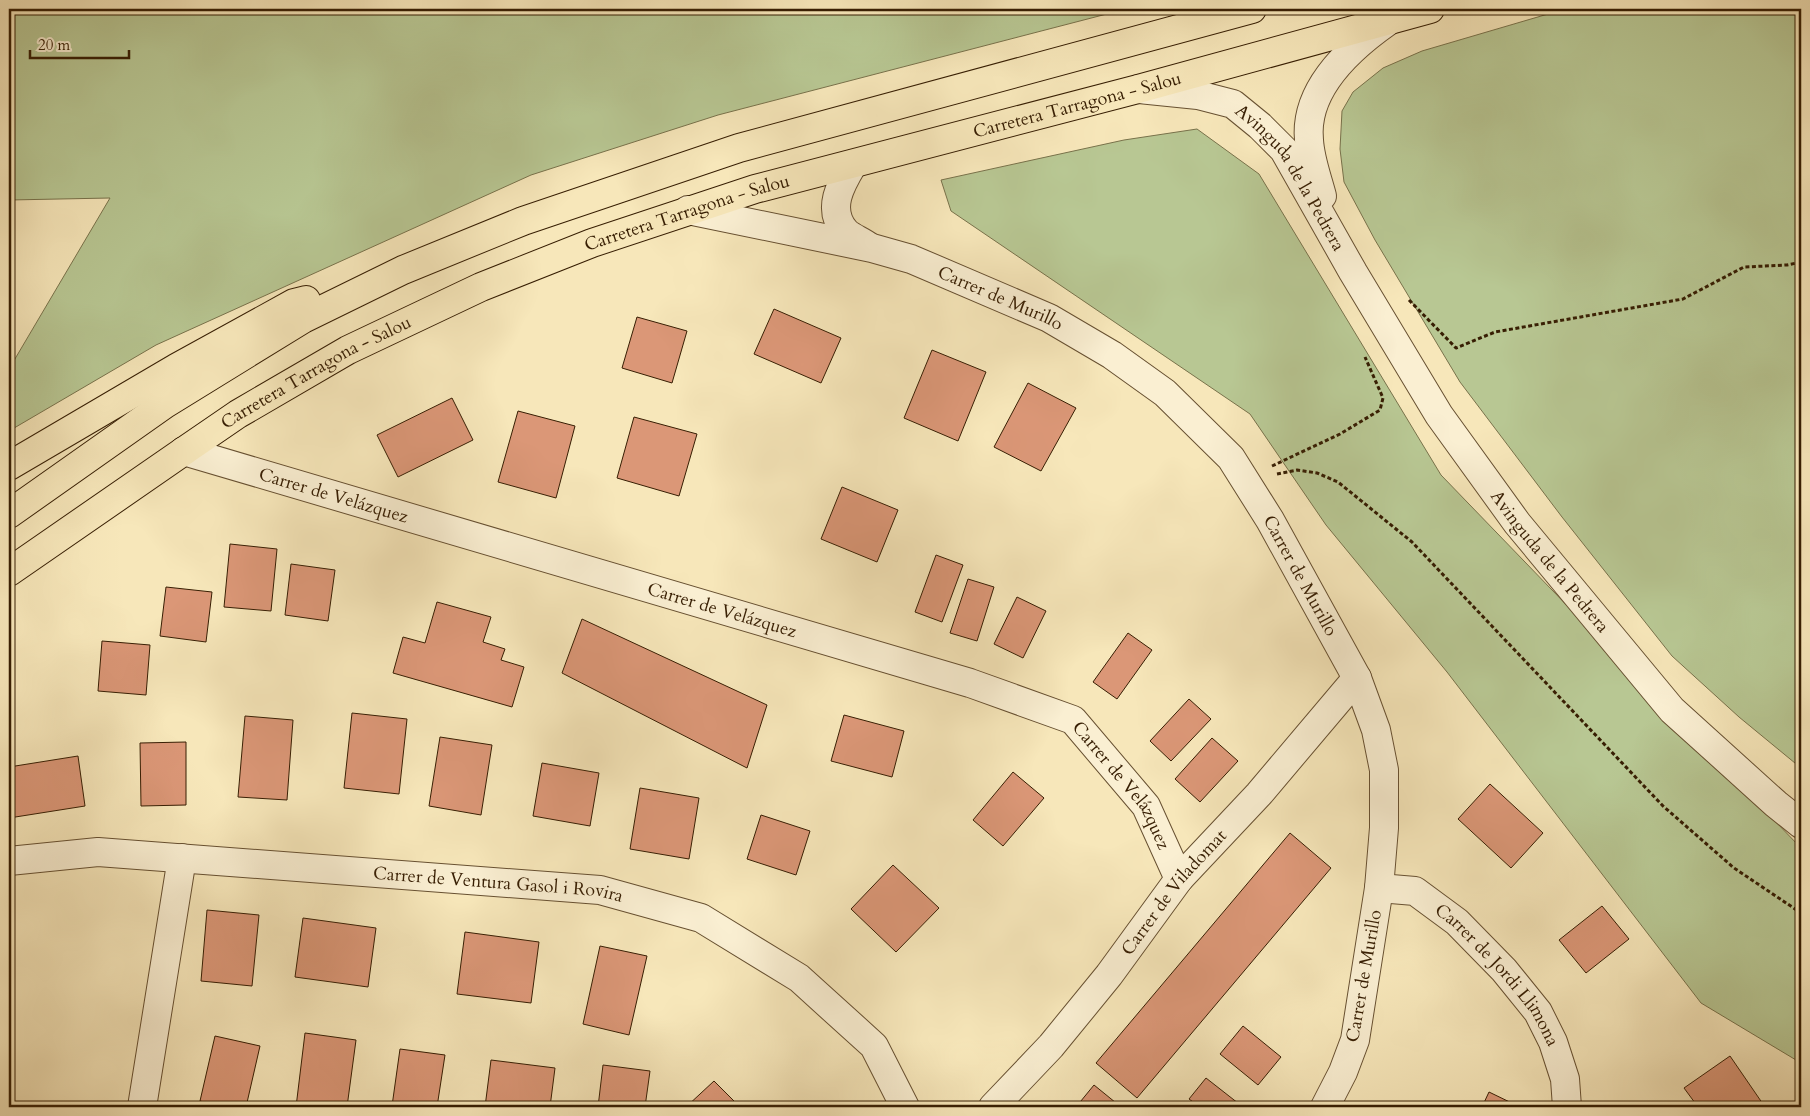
<svg xmlns="http://www.w3.org/2000/svg" width="1810" height="1116" viewBox="0 0 1810 1116" font-family="Cardo,serif">
  <rect width="100%" height="100%" fill="#f7e7ba"/>
  <filter id="stains"><feTurbulence type="fractalNoise" baseFrequency=".004" numOctaves="4"/><feColorMatrix values="0 0 0 0 .2 0 0 0 0 .09 0 0 0 0 .02 0 0 0 .5 -.17"/></filter>
  <radialGradient id="worn" r=".72"><stop offset=".6" stop-color="#630" stop-opacity="0"/><stop offset="1" stop-color="#630" stop-opacity=".3"/></radialGradient>
  <!-- green -->
  <g fill="#b8c793" stroke="#78724b">
    <path d="M9,9h1117l-408,106 -187,60 -375,170 -147,86v-62l101,-171 -101,2z"/>
    <path d="M1565,9h236v759l-62,-51 -67,-61 -110,-139 -102,-135 -85,-142 -31,-58 -4,-33 2,-38 11,-19 30,-24 39,-17z"/>
    <path d="M1197,129l62,45 182,301 360,373v215l-100,-60 -254,-331 -121,-147 -76,-111 -299,-203 -10,-31 183,-40z"/>
  </g>
  <!-- building -->
  <g fill="#db9777" stroke="#371e03">
    <path d="M774,309l67,29 -20,45 -67,-29z"/>
    <path d="M637,317l50,14 -15,52 -50,-15z"/>
    <path d="M932,350l54,22 -28,69 -54,-23z"/>
    <path d="M1028,383l48,25 -35,63 -47,-24z"/>
    <path d="M452,398l21,42 -75,37 -21,-42z"/>
    <path d="M518,411l57,15 -19,72 -58,-16z"/>
    <path d="M634,417l63,17 -18,62 -62,-18z"/>
    <path d="M842,487l56,23 -21,52 -56,-23z"/>
    <path d="M230,544l47,5 -6,62 -47,-4z"/>
    <path d="M936,555l27,10 -21,57 -27,-10z"/>
    <path d="M291,564l44,6 -7,51 -43,-6z"/>
    <path d="M968,579l26,8 -17,54 -27,-8z"/>
    <path d="M166,587l46,5 -6,50 -46,-6z"/>
    <path d="M1017,597l29,14 -23,47 -29,-14z"/>
    <path d="M437,602l54,15 -8,25 22,7 -4,11 23,7 -12,40 -119,-34 10,-36 22,6z"/>
    <path d="M582,619l185,86 -20,63 -185,-95z"/>
    <path d="M1128,633l24,17 -35,49 -24,-17z"/>
    <path d="M102,641l48,4 -4,50 -48,-4z"/>
    <path d="M1189,699l22,20 -40,42 -21,-20z"/>
    <path d="M352,713l55,6 -8,75 -55,-6z"/>
    <path d="M844,715l60,16 -12,46 -61,-16z"/>
    <path d="M245,716l48,4 -6,80 -49,-3z"/>
    <path d="M440,737l52,8 -11,70 -52,-9z"/>
    <path d="M1212,738l26,23 -38,41 -25,-23z"/>
    <path d="M186,742v63l-45,1 -1,-63z"/>
    <path d="M78,756l7,50 -76,12v-51z"/>
    <path d="M542,763l57,10 -9,53 -57,-10z"/>
    <path d="M1013,772l31,26 -41,48 -30,-26z"/>
    <path d="M1490,784l53,49 -32,35 -53,-49z"/>
    <path d="M640,788l59,10 -10,61 -59,-10z"/>
    <path d="M761,815l49,16 -14,44 -49,-16z"/>
    <path d="M1290,833l41,35 -194,230 -41,-35z"/>
    <path d="M893,865l46,43 -43,44 -45,-43z"/>
    <path d="M1602,906l27,33 -43,34 -27,-33z"/>
    <path d="M207,910l52,5 -7,71 -51,-5z"/>
    <path d="M303,918l73,10 -8,59 -73,-10z"/>
    <path d="M465,932l74,10 -8,61 -74,-9z"/>
    <path d="M600,946l47,10 -18,79 -46,-11z"/>
    <path d="M1243,1026l38,31 -23,28 -38,-31z"/>
    <path d="M305,1033l51,7 -9,67h-51z"/>
    <path d="M215,1036l45,10 -14,61h-21l-25,-6z"/>
    <path d="M400,1049l45,6 -8,52 -45,-1z"/>
    <path d="M1730,1056l35,51h-67l-14,-19z"/>
    <path d="M491,1060l64,8 -5,39h-65z"/>
    <path d="M603,1065l47,6 -5,36h-47z"/>
    <path d="M1206,1078l37,29h-43l-11,-8z"/>
    <path d="M714,1081l26,26h-54z"/>
    <path d="M1094,1085l27,22h-45z"/>
    <path d="M1489,1092l31,15h-38z"/>
  </g>
  <g fill="none" stroke-linecap="round" stroke-linejoin="round">
    <defs>
      <g id="minor">
        <path id="s1" d="M1139,89l59,6 35,9 27,22 24,24 69,122 86,143 78,108 155,187 104,94 25,20"/>
        <path d="M853,164c-12,20 -27,45 -8,67 5,6 17,10 23,15"/>
        <path d="M1322,196c-5,-19 -12,-37 -13,-56 -5,-51 41,-92 78,-118"/>
        <path id="s2" d="M688,210l184,38 39,11 138,59 63,37 53,38 66,65 39,62 87,158 19,52 8,40v58l-5,60 -24,152 -12,32 -18,35"/>
        <path id="s3" d="M184,451l786,232 103,37 73,86 33,73"/>
        <path id="s4" d="M9,861l89,-9 502,38 101,28 98,60 75,68 31,61"/>
        <path id="s5" d="M1379,888l36,3 42,31 47,48 34,42 15,30 12,37 2,28"/>
        <path d="M142,1107l40,-249"/>
        <path id="s6" d="M993,1107l58,-61 58,-71 70,-96 80,-85 98,-116"/>
      </g>
      <path id="major" d="M9,572l175,-121"/>
      <g id="highway">
        <path id="s7" d="M184,451l54,-37 110,-64 133,-63 111,-44 163,-54 383,-100 292,-80"/>
        <path d="M9,466l167,-98 118,-65 12,-3"/>
        <path d="M9,514l156,-110 138,-85 100,-49 120,-49 216,-73 513,-139"/>
      </g>
    </defs>
    <!-- minor casing -->
    <use href="#minor" stroke="#675031" stroke-width="30"/>
    <!-- major casing -->
    <use href="#major" stroke="#371e03" stroke-width="30"/>
    <!-- highway casing -->
    <use href="#highway" stroke="#371e03" stroke-width="30"/>
    <!-- path -->
    <g stroke="#371e03" stroke-width="3" stroke-dasharray="4 2.5" stroke-linecap="butt">
      <path d="M1409,300l47,48 39,-16 188,-33 61,-32 43,-2 14,-3"/>
      <path d="M1272,466l68,-32 40,-24 3,-12 -18,-41"/>
      <path d="M1277,474l20,-4 20,3 21,9 74,60 251,264 71,62 67,45"/>
    </g>
    <!-- minor -->
    <use href="#minor" stroke="#faefd2" stroke-width="28"/>
    <!-- major -->
    <use href="#major" stroke="#f7e7ba" stroke-width="28"/>
    <!-- highway -->
    <use href="#highway" stroke="#f7e7ba" stroke-width="28"/>
  </g>
  <g text-anchor="middle" dominant-baseline="central" stroke-width="5" stroke-linejoin="round" paint-order="stroke">
    <!-- street labels -->
    <g font-size="18" fill="#371e03" stroke="#faefd2">
      <text stroke="none"><textPath href="#s7" startOffset="964">Carretera Tarragona - Salou</textPath></text>
      <text stroke="none"><textPath href="#s1" startOffset="190">Avinguda de la Pedrera</textPath></text>
      <text stroke="none"><textPath href="#s7" startOffset="559">Carretera Tarragona - Salou</textPath></text>
      <text stroke="none"><textPath href="#s2" startOffset="326">Carrer de Murillo</textPath></text>
      <text stroke="none"><textPath href="#s7" startOffset="154">Carretera Tarragona - Salou</textPath></text>
      <text stroke="none"><textPath href="#s3" startOffset="156">Carrer de Velázquez</textPath></text>
      <text stroke="none"><textPath href="#s1" startOffset="655">Avinguda de la Pedrera</textPath></text>
      <text stroke="none"><textPath href="#s2" startOffset="746">Carrer de Murillo</textPath></text>
      <text stroke="none"><textPath href="#s3" startOffset="561">Carrer de Velázquez</textPath></text>
      <text stroke="none"><textPath href="#s3" startOffset="1011">Carrer de Velázquez</textPath></text>
      <text stroke="none"><textPath href="#s4" startOffset="491">Carrer de Ventura Gasol i Rovira</textPath></text>
      <text stroke="none"><textPath href="#s6" startOffset="281">Carrer de Viladomat</textPath></text>
      <text transform="translate(1364 976) rotate(-80)">Carrer de Murillo</text>
      <text stroke="none"><textPath href="#s5" startOffset="155">Carrer de Jordi Llimona</textPath></text>
    </g>
  </g>
  <!-- margin -->
  <rect width="1810" height="1116" fill="none" stroke="#f7e7ba" stroke-width="30"/>
  <rect x="10" y="10" width="1790" height="1096" fill="none" stroke="#371e03" stroke-width="2.5"/>
  <rect x="15" y="15" width="1780" height="1086" fill="none" stroke="#371e03"/>
  <!-- scale -->
  <path d="M30 50v8h99v-8" fill="none" stroke="#371e03" stroke-width="2.5"/>
  <text x="38" y="50" font-size="15" fill="#371e03" stroke="#faefd2" stroke-width="4" paint-order="stroke">20 m</text>
  <rect width="100%" height="100%" filter="url(#stains)"/>
  <rect width="100%" height="100%" fill="url(#worn)"/>
</svg>
